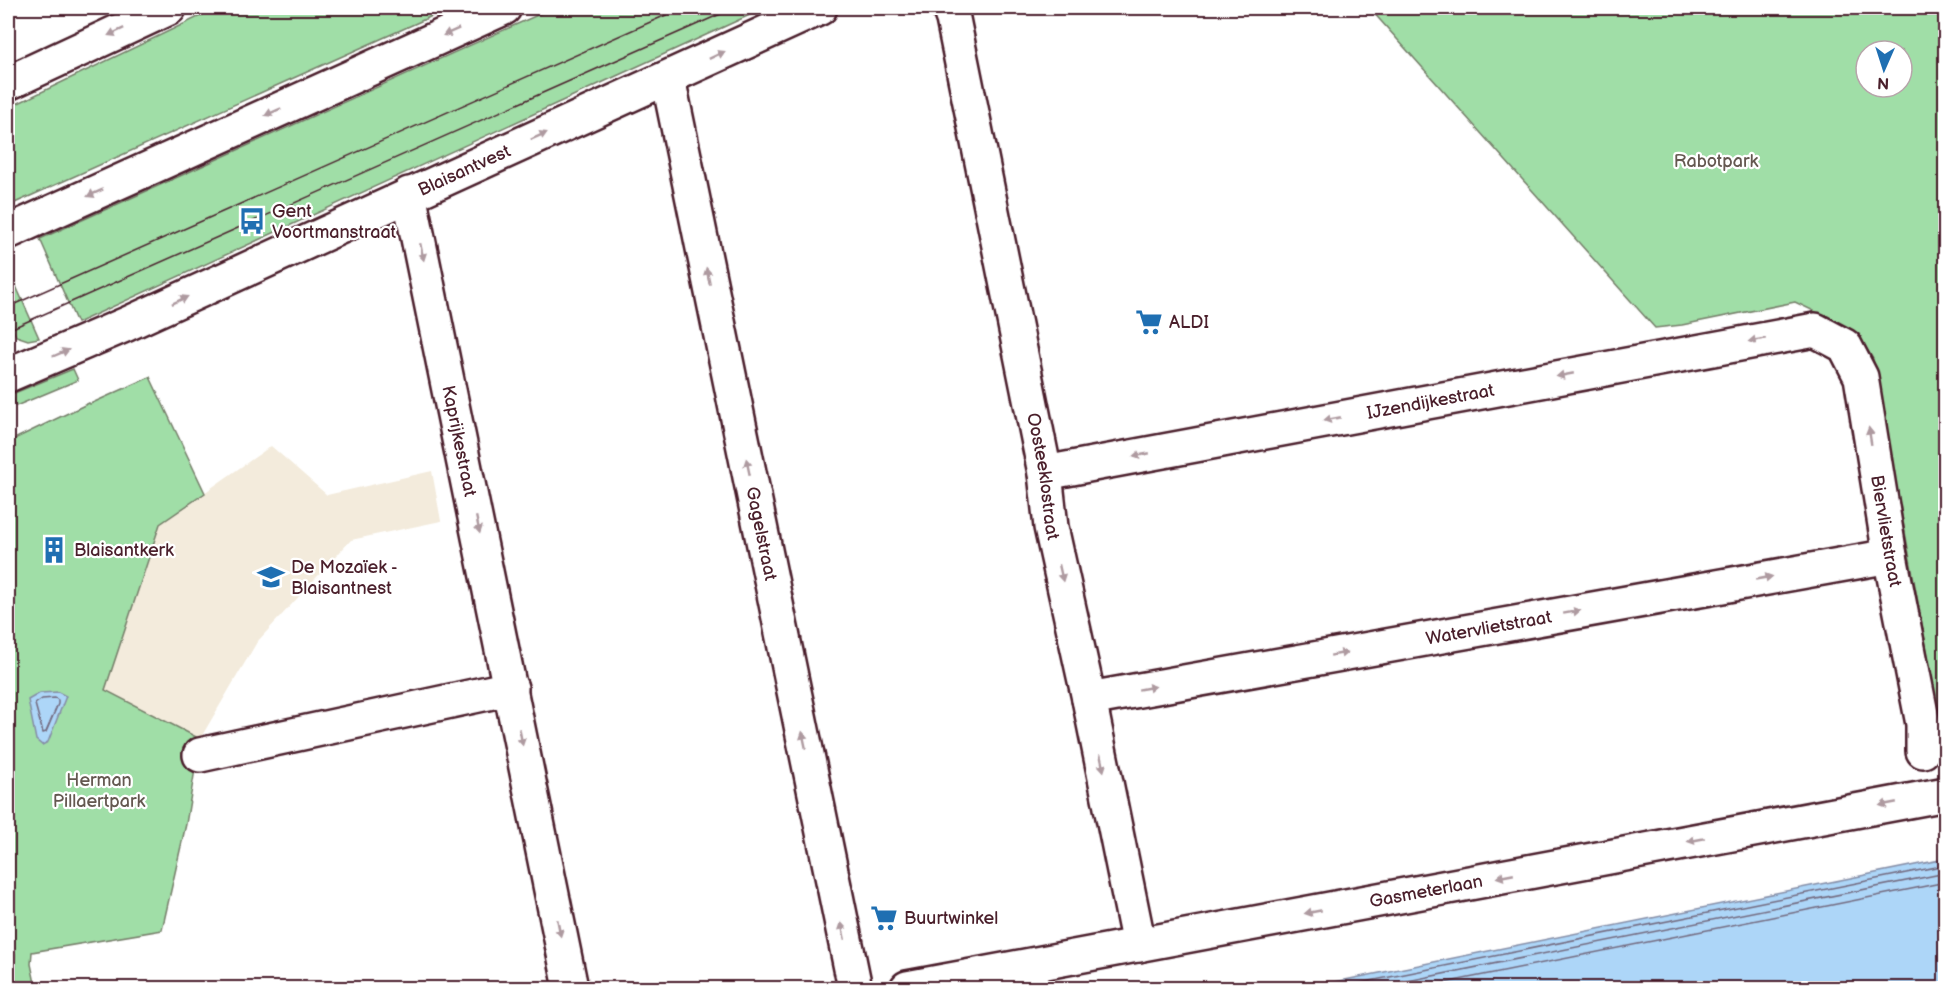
<svg xmlns="http://www.w3.org/2000/svg" width="1953" height="996" viewBox="0 0 1953 996" font-family="'Balsamiq Sans',sans-serif">
  <rect width="100%" height="100%" fill="#fff"/>
  <filter id="ink" filterUnits="userSpaceOnUse"><feTurbulence type="fractalNoise" baseFrequency=".0167" numOctaves="2"/><feDisplacementMap in="SourceGraphic" scale="12" xChannelSelector="R" yChannelSelector="G"/><feConvolveMatrix kernelMatrix="1 2 1 2 8 2 1 2 1" color-interpolation-filters="sRGB"/></filter>
  <g filter="url(#ink)">
    <!-- built -->
    <path fill="#f3ebdc" d="M271,446l56,49 105,-24 9,50 -90,19 -94,102 -57,97 -95,-49 55,-166z"/>
    <!-- green -->
    <g fill="#a0dea7" stroke="#757e69" stroke-width="1.5" fill-rule="evenodd">
      <path d="M217,8h233l-442,198v-98z"/>
      <path d="M553,8h212l-688,315 -37,-84z"/>
      <path d="M1375,8h570v718l-4,1 -68,-368 -14,-23 -22,-14 -42,-20 -113,23 -27,3 -283,-317zM1866,51h36v36h-36z"/>
      <path d="M8,268l31,70 -11,2 -12,-4 -8,-17z"/>
      <path d="M73,369l5,11 -62,26 -4,-12z"/>
      <path d="M150,377l55,116 -45,31 -55,166 95,49 -14,85 -24,106 -130,22 -1,12 5,24h-24l3,-33 -7,1v-514l81,-39 1,1z"/>
    </g>
    <!-- water -->
    <g fill="#add6f8" stroke="#858da6" stroke-width="1.5">
      <path d="M58,692l8,4 -18,46 -6,3 -6,-5 -8,-40 12,-7z"/>
      <path d="M1945,859v129h-640z"/>
    </g>
    <g fill="none" stroke-linecap="round" stroke-linejoin="round">
      <!-- shore -->
      <g stroke="#72687d" stroke-width="1.5">
        <path d="M55,698l3,2v4l-12,28 -3,1 -8,-29 7,-5z"/>
        <path d="M1335,988l611,-123"/>
        <path d="M1373,988l573,-115"/>
        <path d="M1419,988l527,-106"/>
      </g>
      <defs>
        <g id="minor">
          <path id="s1" d="M949,8l4,11 92,454 6,54 38,172 50,246"/>
          <path id="s2" d="M668,78l187,910"/>
          <path d="M8,83l161,-75"/>
          <path id="s3" d="M409,194l162,794"/>
          <path id="s4" d="M1045,473l770,-143 30,16 16,31 29,179 33,168v27"/>
          <path id="s5" d="M1089,699l801,-143"/>
          <path d="M200,755l311,-67"/>
        </g>
        <g id="major">
          <path d="M8,232l496,-224"/>
          <path id="s6" d="M8,375l119,-51 693,-316"/>
          <path id="s7" d="M907,988l1039,-194"/>
        </g>
      </defs>
      <!-- minor casing -->
      <use href="#minor" stroke="#4a1f2b" stroke-width="38"/>
      <!-- major casing -->
      <use href="#major" stroke="#4a1f2b" stroke-width="38"/>
      <!-- minor -->
      <use href="#minor" stroke="#fff" stroke-width="33"/>
      <!-- major -->
      <use href="#major" stroke="#fff" stroke-width="33"/>
      <!-- tram -->
      <g stroke="#4a1f2b" stroke-width="1.5">
        <path d="M8,307l674,-299"/>
        <path d="M8,330l726,-322"/>
      </g>
    </g>
    <!-- one-way arrows -->
    <defs><path id="oneway-solid" d="M-6-.8H1V-3.2L6.5 0L1 3.2V.8H-6Z" transform="scale(1.5)"/></defs>
    <g fill="#ae9aa0">
      <use href="#oneway-solid" transform="translate(116 32) rotate(155)"/>
      <use href="#oneway-solid" transform="translate(451 32) rotate(156)"/>
      <use href="#oneway-solid" transform="translate(717 55) rotate(-25)"/>
      <use href="#oneway-solid" transform="translate(273 112) rotate(156)"/>
      <use href="#oneway-solid" transform="translate(539 136) rotate(-24)"/>
      <use href="#oneway-solid" transform="translate(95 193) rotate(156)"/>
      <use href="#oneway-solid" transform="translate(422 252) rotate(78)"/>
      <use href="#oneway-solid" transform="translate(708 276) rotate(-102)"/>
      <use href="#oneway-solid" transform="translate(180 300) rotate(-25)"/>
      <use href="#oneway-solid" transform="translate(1757 340) rotate(170)"/>
      <use href="#oneway-solid" transform="translate(61 353) rotate(-23)"/>
      <use href="#oneway-solid" transform="translate(1565 375) rotate(169)"/>
      <use href="#oneway-solid" transform="translate(1332 419) rotate(169)"/>
      <use href="#oneway-solid" transform="translate(1870 436) rotate(-99)"/>
      <use href="#oneway-solid" transform="translate(1141 455) rotate(169)"/>
      <use href="#oneway-solid" transform="translate(748 467) rotate(-102)"/>
      <use href="#oneway-solid" transform="translate(478 525) rotate(78)"/>
      <use href="#oneway-solid" transform="translate(1061 573) rotate(77)"/>
      <use href="#oneway-solid" transform="translate(1764 578) rotate(-10)"/>
      <use href="#oneway-solid" transform="translate(1572 612) rotate(-10)"/>
      <use href="#oneway-solid" transform="translate(1339 654) rotate(-10)"/>
      <use href="#oneway-solid" transform="translate(1147 688) rotate(-10)"/>
      <use href="#oneway-solid" transform="translate(521 737) rotate(79)"/>
      <use href="#oneway-solid" transform="translate(804 740) rotate(-102)"/>
      <use href="#oneway-solid" transform="translate(1102 763) rotate(78)"/>
      <use href="#oneway-solid" transform="translate(1888 804) rotate(169)"/>
      <use href="#oneway-solid" transform="translate(1696 840) rotate(169)"/>
      <use href="#oneway-solid" transform="translate(1505 876) rotate(169)"/>
      <use href="#oneway-solid" transform="translate(1313 912) rotate(169)"/>
      <use href="#oneway-solid" transform="translate(559 928) rotate(79)"/>
      <use href="#oneway-solid" transform="translate(843 931) rotate(-102)"/>
    </g>
  </g>
  <!-- icons -->
  <defs>
    <symbol id="bus-bare" viewBox="-9 -9 18 18"><path d="M-5-6H5V4H4V6H2V4H-2V6H-4V4H-5ZM-3.5-4V0h7V-4ZM-3.5 1.2v1.5H-2V1.2ZM2 1.2v1.5H3.5V1.2Z" fill="#1f6fb2" stroke="#fff" stroke-width="2.5" paint-order="stroke"/></symbol>
    <symbol id="supermarket-bare" viewBox="-9 -9 18 18"><path d="M-6-5.5h2.5l.6 2H6L4.5 2H-2.5L-4.4-4H-6ZM-1.5 3.2a1.3 1.3 0 1 0 .1 0ZM3 3.2a1.3 1.3 0 1 0 .1 0Z" fill="#1f6fb2" stroke="#fff" stroke-width="2.5" paint-order="stroke"/></symbol>
    <symbol id="building-bare" viewBox="-9 -9 18 18"><path d="M-4-6H4V6H1V3H-1V6H-4ZM-2.5-4.3h1.7v1.8h-1.7ZM.8-4.3h1.7v1.8H.8ZM-2.5-1h1.7V.8h-1.7ZM.8-1h1.7V.8H.8Z" fill="#1f6fb2" stroke="#fff" stroke-width="2.5" paint-order="stroke"/></symbol>
    <symbol id="school-bare" viewBox="-9 -9 18 18"><path d="M0-5L7-2L0 1L-7-2ZM-4 1L0 2.5L4 1V4Q0 6-4 4Z" fill="#1f6fb2" stroke="#fff" stroke-width="2.5" paint-order="stroke"/></symbol>
  </defs>
  <g fill-rule="evenodd">
    <use href="#bus-bare" x="233" y="202" width="38" height="38"/>
    <use href="#supermarket-bare" x="1130" y="303" width="38" height="38"/>
    <use href="#building-bare" x="35" y="531" width="38" height="38"/>
    <use href="#school-bare" x="252" y="558" width="38" height="38"/>
    <use href="#supermarket-bare" x="865" y="899" width="38" height="38"/>
  </g>
  <g text-anchor="middle" dominant-baseline="central" stroke-width="4.5" stroke-linejoin="round" paint-order="stroke">
    <!-- park labels -->
    <g font-size="18" fill="#645850" stroke="#fff">
      <text x="1716" y="161">Rabotpark</text>
      <text x="99" y="780">Herman<tspan x="99" dy="21">Pillaertpark</tspan></text>
    </g>
    <!-- street labels -->
    <g font-size="18" fill="#4a1f2b" stroke="#fff">
      <text stroke="none"><textPath href="#s6" startOffset="500">Blaisantvest</textPath></text>
      <text stroke="none"><textPath href="#s4" startOffset="392">IJzendijkestraat</textPath></text>
      <text stroke="none"><textPath href="#s3" startOffset="252">Kaprijkestraat</textPath></text>
      <text stroke="none"><textPath href="#s1" startOffset="478">Oosteeklostraat</textPath></text>
      <text stroke="none"><textPath href="#s4" startOffset="1008">Biervlietstraat</textPath></text>
      <text stroke="none"><textPath href="#s2" startOffset="465">Gagelstraat</textPath></text>
      <text stroke="none"><textPath href="#s5" startOffset="406">Watervlietstraat</textPath></text>
      <text stroke="none"><textPath href="#s7" startOffset="528">Gasmeterlaan</textPath></text>
    </g>
    <!-- poi labels -->
    <g font-size="18" fill="#4a1f2b" stroke="#fff" text-anchor="start">
      <text x="272" y="211">Gent<tspan x="272" dy="21">Voortmanstraat</tspan></text>
      <text x="1169" y="322">ALDI</text>
      <text x="74" y="550">Blaisantkerk</text>
      <text x="291" y="567">De Mozaïek -<tspan x="291" dy="21">Blaisantnest</tspan></text>
      <text x="904" y="918">Buurtwinkel</text>
    </g>
  </g>
  <!-- margin -->
  <rect width="1953" height="996" fill="none" stroke="#fff" stroke-width="30"/>
  <rect x="15" y="15" width="1923" height="966" fill="none" stroke="#4a1f2b" stroke-width="2" filter="url(#ink)"/>
  <!-- north arrow -->
  <g transform="translate(1884 69) rotate(183)"><circle r="28" fill="#ffffff" stroke="#b7a5aa" stroke-width="1.5"/>
  <path d="M0-4.5L10 22L0 15L-10 22Z" fill="#1f6fb2"/>
  <text y="-9" font-size="16" font-weight="bold" text-anchor="middle" fill="#4a1f2b">N</text>
  </g>
</svg>
